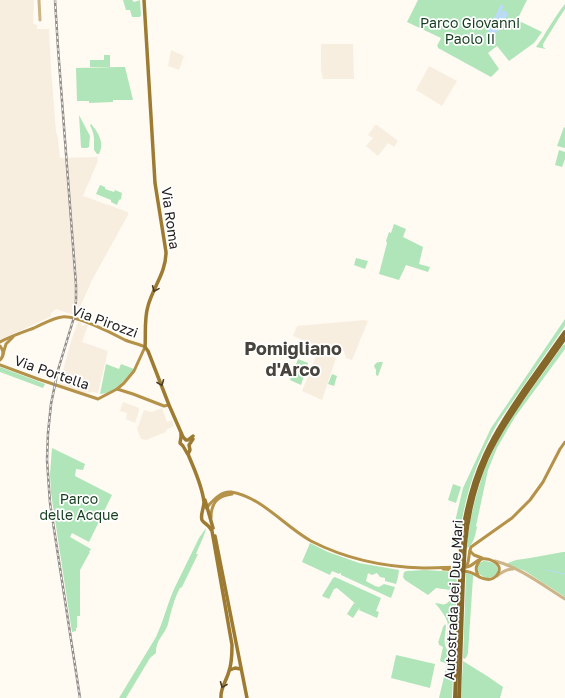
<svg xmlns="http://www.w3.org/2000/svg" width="565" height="698" viewBox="0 0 565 698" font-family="'Golos Text',sans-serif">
  <rect width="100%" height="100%" fill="#fffaf2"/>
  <!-- built -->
  <g fill="#f8eee0">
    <path d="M0,0h34l-1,24 4,1v4h12l2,38 5,65 2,6 2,20 37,-1 1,4 -15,35 45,16v3l-36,65 -16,36 -20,-7 -5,4v2l-1,2 -50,23z"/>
    <path d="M321,44h32l1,35h-31l-2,-9z"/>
    <path d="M171,50l13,6 -5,14 -11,-4z"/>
    <path d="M429,66l28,15 -15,25 -26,-16z"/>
    <path d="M375,125h2l21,16 -4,6 -6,-4 -10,13 -12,-10 7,-8 -5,-3z"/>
    <path d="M364,320l4,1 -16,39 -6,-2 -2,-7 -9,-4 -8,3 -34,-14 4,-10z"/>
    <path d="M78,322l3,1v2l2,1 2,-2 3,1 -6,17 26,9 -10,42 -6,-1 -8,1 -25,-8 13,-47z"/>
    <path d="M318,351l18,7 -14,42 -20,-9z"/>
    <path d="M123,402l16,6v3l-4,12 -9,-4 1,-6 -7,-2z"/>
    <path d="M162,408l5,14 5,-2 2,6 -8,4v2l-20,8 -5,-1 -4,-10 7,-19 8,2z"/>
  </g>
  <!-- green -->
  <g fill="#afe5b8">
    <path d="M123,0h9l2,2 6,-2 1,15 -1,2h-8l-2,-7h-4z"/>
    <path d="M418,0h109l-10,20 25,12 -8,11 -25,18 -12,-15 -9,7 11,16 -8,8 -53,-29v-1l-1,-1 4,-8 -34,-16z"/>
    <path d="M565,4v5l-6,9 -16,26v3l3,2 -10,-2c10,-13 18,-30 29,-43z"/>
    <path d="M104,55h6v12h-20v-7h14z"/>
    <path d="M119,67h6l8,33h-20v2l-24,1v-2h-12l-1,-33z"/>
    <path d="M79,115l11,21 -1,11 -2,1h-5l-1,-1z"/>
    <path d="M91,124c7,8 14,19 8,30h-2l-3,-4c0,-12 1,-14 -4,-25z"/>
    <path d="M564,127l1,1v20l-8,-2z"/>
    <path d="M559,150l6,2v7l-3,8 -7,-2z"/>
    <path d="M100,185l5,2v2l9,3 1,-2 7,3 -1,6 -2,1 -2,5 -6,-3v-2l-15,-6z"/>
    <path d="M394,224l12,5 -3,8 20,10 -4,17 11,3 -2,5 -22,-7 -7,15 -20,-6 8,-31 -1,-2 3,-9 2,1z"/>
    <path d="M356,258l12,3 -3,8 -11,-4z"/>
    <path d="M565,319v7l-66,95c-24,41 -36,79 -41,127h-6l1,-16 4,-19 6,-25 28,-60z"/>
    <path d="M565,344v5l-50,68 -18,31 -9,22 -12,56 1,1c-2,9 -3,17 -11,22l4,-27 5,-22 9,-30 6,-13 8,-17 13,-22 52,-73h1z"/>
    <path d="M298,359l10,4 -7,22 -11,-5z"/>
    <path d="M379,362h4l-5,14 -2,-1v-5l-2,-4 2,-3z"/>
    <path d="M106,364l13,5 2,-5 13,5c-8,10 -21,25 -34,25z"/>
    <path d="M0,367l45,17 -2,4 -43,-16z"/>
    <path d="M332,374l5,2 -3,10 -6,-2z"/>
    <path d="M52,448l33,16 -2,6 -7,-1 -1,7 37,19 -23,47 -17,-9 -2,4 21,12 -2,3h1l-10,18v46h-3v12h-1v3l-4,1 -21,-139 -1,-19z"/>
    <path d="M453,484l8,3 -5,16 -8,-3z"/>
    <path d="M206,528c-1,7 -7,18 -10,26h2l-16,33 -2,1c-6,11 -9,24 -12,36 -4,12 -12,15 -12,29l-6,5 -24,40h-7l37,-61 5,-12 9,-26 4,-10 25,-51z"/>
    <path d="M310,543l18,9 31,11 40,7 -1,7 -2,7 -11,-3v-3l-5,-1 -3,-4 -5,2 -4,-2 -2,8 9,5 4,1 5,-3 11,3 -4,11 -50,-23v-2h-1l-1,1 -7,-3 -2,4 -28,-13z"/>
    <path d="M563,552h2v45l-40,-26 -17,-6v-2l8,-3 14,-2z"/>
    <path d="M483,561c25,0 13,24 -1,15 -5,-3 -5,-7 -4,-12z"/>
    <path d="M425,570l32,2 -3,81c-14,-8 -3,-20 -7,-32 -2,-6 -8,-13 -12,-18 7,0 9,5 15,-3l-1,-4 1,-6 -14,-2 -8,7 -23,-15 -2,-3 1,-5 3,-1z"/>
    <path d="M466,573l7,2v2l-5,76 -1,3 -2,3 -2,-1z"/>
    <path d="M335,577l46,21 -5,13 3,1 -2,6 -18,-8 1,-3 -7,11 -6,-4 7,-11 2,1 -19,-16 -3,1 -5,10 -7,-3 11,-18z"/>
    <path d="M445,624l1,2c-1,12 -5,23 8,29l-2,43h-13l8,-34 -7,-3 3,-14 -4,-2v-2h-1l5,-16z"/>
    <path d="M396,655l39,9 -5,24 -39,-10z"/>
    <path d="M463,661l24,15 16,11 -3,11h-39z"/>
  </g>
  <!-- water -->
  <path fill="#bbdaf7" d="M501,4l3,2 -4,9h1l2,-5 5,3v2l-14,22c-3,3 -6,2 -9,1l3,-6 2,1h1l-3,-2 4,-8 3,1 -3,-2z"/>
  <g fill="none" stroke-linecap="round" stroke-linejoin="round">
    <!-- stream -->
    <path stroke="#bbdaf7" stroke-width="1" d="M547,570l18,4"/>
    <!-- tertiary -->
    <g stroke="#ccb588" stroke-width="3">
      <path d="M39,0l1,20"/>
      <path d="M495,561c24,6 49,25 70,38"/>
      <path d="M497,576c5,-4 10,-7 16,-7"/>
    </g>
    <!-- secondary -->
    <g stroke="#b5924a" stroke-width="3">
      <path d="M0,342c11,-6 23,-10 34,-14 9,-4 19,-10 28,-11 14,-2 50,16 63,23 7,3 14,4 20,7l-11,24 -10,12 -7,6 -19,10 -60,-20 -38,-14"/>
      <path d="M0,346c4,5 4,10 0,14"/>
      <path d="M3,354l3,-10 7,-7"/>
      <path d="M117,389l16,5 31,12 5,-1"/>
      <path d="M206,508c6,-6 14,-17 25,-16 31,5 53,34 80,49 35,18 73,26 112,27 14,0 28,-1 43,-1 6,0 9,-6 15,-8"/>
      <path d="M211,518c0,-15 6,-22 21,-24"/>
      <path d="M470,551l4,4 8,3"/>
      <path d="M466,567c4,-6 2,-13 5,-20l41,-29 18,-18 13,-18 17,-33 5,-7"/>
      <path d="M443,569c9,1 17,1 26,3 6,1 11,7 17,7 3,1 7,0 9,-2 12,-11 -4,-20 -14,-18 -6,7 -6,11 -2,18"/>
    </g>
    <!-- primary -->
    <g stroke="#9d7b32" stroke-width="3.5">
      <path d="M144,0l11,183 11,69c0,21 -13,35 -18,54 -4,13 -2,28 -3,41l3,4 21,54 14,32 3,3h2l5,-4"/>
      <path d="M181,434v3l-1,6 3,3 4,7 1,1 2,-4 -1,-5 4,-6"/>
      <path d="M188,454c6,15 14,31 16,48 0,6 -4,13 -2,18 2,4 7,4 10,11l20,114c0,9 0,18 -3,26 -2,9 -9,17 -8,27"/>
      <path d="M205,500l8,28"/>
      <path d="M215,536l32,162"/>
      <path d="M230,670l5,-2 6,1"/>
    </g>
    <!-- motorway -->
    <g stroke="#856829" stroke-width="4">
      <path d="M461,543c4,-30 11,-60 24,-88 11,-24 26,-46 41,-68 13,-18 26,-37 39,-55"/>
      <path d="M465,544c3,-30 10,-59 22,-86 11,-24 26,-46 41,-68 12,-17 25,-35 37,-52"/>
      <path d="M455,698l5,-119"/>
      <path d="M459,698l4,-119"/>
    </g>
    <defs>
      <path id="rail" d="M55,0l3,48 18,237v14l-1,15 -17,56 -7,34 -3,29 -1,27 3,43 30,195"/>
    </defs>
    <!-- rail casing -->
    <use href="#rail" stroke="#918d88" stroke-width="2.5"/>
    <!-- rail -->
    <use href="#rail" stroke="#fff" stroke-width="1" stroke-dasharray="3" stroke-linecap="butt"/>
    <!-- motorway-bridge -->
    <g stroke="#856829" stroke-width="4">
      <path d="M460,579l1,-36"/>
      <path d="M463,579l2,-35"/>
    </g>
  </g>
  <!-- one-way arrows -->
  <defs><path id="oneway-chevron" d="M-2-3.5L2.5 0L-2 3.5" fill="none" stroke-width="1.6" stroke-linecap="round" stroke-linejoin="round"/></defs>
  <g stroke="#483c25">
    <use href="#oneway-chevron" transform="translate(155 289) rotate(114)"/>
    <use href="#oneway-chevron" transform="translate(161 383) rotate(68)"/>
    <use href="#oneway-chevron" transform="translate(223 685) rotate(112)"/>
  </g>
  <g text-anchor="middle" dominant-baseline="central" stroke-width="3.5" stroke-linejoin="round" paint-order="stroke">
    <!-- park labels -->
    <g font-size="14" fill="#143d1e" stroke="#fff">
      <text x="470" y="22">Parco Giovanni<tspan x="470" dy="16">Paolo II</tspan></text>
      <text x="79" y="498">Parco<tspan x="79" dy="16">delle Acque</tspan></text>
    </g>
    <!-- street labels -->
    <g font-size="14" fill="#23211f" stroke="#fff">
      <text transform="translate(171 218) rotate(82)">Via Roma</text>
      <text transform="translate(105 321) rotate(20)">Via Pirozzi</text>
      <text transform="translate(52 372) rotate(19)">Via Portella</text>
      <text transform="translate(453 600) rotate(-87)">Autostrada dei Due Mari</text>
    </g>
    <!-- district labels -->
    <g font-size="18" font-weight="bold" fill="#47433d" stroke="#fff">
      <text x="293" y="348">Pomigliano<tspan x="293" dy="21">d'Arco</tspan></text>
    </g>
  </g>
</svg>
